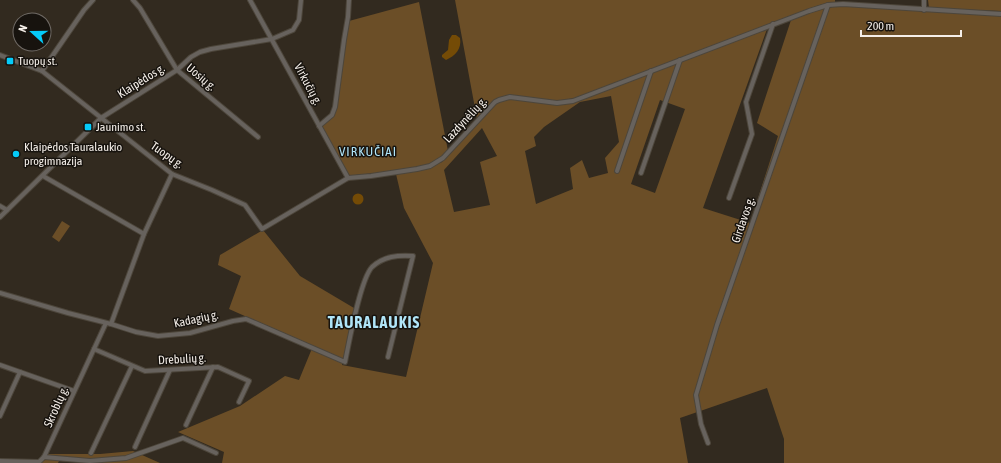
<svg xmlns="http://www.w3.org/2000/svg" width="1001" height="463" viewBox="0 0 1001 463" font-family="'Asap Condensed',sans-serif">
  <rect width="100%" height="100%" fill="#322a1f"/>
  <!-- green -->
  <g fill="#6b4e27" fill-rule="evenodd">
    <path d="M455,0h380v3l-12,1 -12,4 -236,90 -18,3 -52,-5 -5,2 -23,21z"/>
    <path d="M928,0h73v11l-72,-3z"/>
    <path d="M419,2l29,149c-24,26 -66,19 -98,25l-2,-1 -26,-49 11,-10 4,-10 6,-54 6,-31z"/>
    <path d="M841,6l120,7 40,1v449h-217v-24l-17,-51 -87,30 8,45h-466l2,-11 -46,-20 62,-26 45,-30 14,4 14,-34 -84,-37 12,-33 -23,-11 2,-10 43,-25 37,46 54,32 -12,57 64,12 27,-114 -29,-55 -8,-34 30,-5 16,-7 55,-59c16,-10 55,3 76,0l194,-74 -64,179 47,15 28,-87 -21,-13 34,-103c16,-6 32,-13 50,-14zM611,96l8,46 -14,16 3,15 -19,5 -7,-18 -12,8 3,21 -37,15 -11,-53 11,-5 -2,-9 10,-10 36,-25zM660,100l25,9 -30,84 -24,-9zM482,128l15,28 -17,6 10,43 -36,7 -10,-42z"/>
    <path d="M62,221l8,5 -11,16 -7,-5z"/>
    <path d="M133,451l27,12h-65l-36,-2 -1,2h-18l5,-3 3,-6h52z"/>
  </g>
  <!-- water -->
  <g fill="#744b06">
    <path d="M452,35h4l4,3c2,11 -5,18 -14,22l-4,-3v-2l6,-5 1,-10z"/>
    <circle cx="358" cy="199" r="5.5"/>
  </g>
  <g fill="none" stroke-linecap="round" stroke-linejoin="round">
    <defs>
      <g id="street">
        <path d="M133,0l7,8 37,62 81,67"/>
        <path d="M250,0l98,178"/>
        <path d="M924,0v10"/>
        <path d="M0,55l42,16 130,103 40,16 33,15 17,24 86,-51 23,-2 46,-7 13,-3 13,-8 52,-56 4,-2 11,-3 47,6 16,-2 236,-90 19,-6 15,-1 158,10"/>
        <path d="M42,71l42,-61 9,-10"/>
        <path d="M319,126l13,-11 3,-8 9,-67 4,-23 1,-17"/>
        <path d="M617,171l34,-100"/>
        <path d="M641,173l39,-113"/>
        <path d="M43,176l101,58"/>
        <path d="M729,198l23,-64 -6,-32 27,-78"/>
        <path d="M0,206l7,4"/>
        <path d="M0,217l101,-99 76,-48 14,-13 9,-5 11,-3 61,-10 21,-9 6,-10 2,-20"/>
        <path d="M0,293l68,20 43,11 25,8 22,4 32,-3 43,-12 13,-2 99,43c4,-19 15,-82 27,-95 12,-11 26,-12 41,-11l-25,101"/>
        <path d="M111,324l33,-90 28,-60"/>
        <path d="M94,349l51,22 73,-4 31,14 -10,21"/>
        <path d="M0,365l74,26"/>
        <path d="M0,416l20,-44"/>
        <path d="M186,425l27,-58"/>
        <path d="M708,443l-7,-19 -5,-29 21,-70 111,-320"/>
        <path d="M135,447l35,-77"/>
        <path d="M91,453l41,-87"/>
        <path d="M44,457l46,4 36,-3 57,-20 33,15"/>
        <path d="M0,461l39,1 5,-5 62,-134"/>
      </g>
    </defs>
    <!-- street casing -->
    <use href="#street" stroke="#4d463b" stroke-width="6"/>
    <!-- street -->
    <use href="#street" stroke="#67625d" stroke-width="4"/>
  </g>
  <!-- markers -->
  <g fill="#05cbf9" stroke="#17130e" stroke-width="1.5">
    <rect x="6" y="57" width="8" height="8" rx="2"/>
    <rect x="84" y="123" width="8" height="8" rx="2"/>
    <circle cx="16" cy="154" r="4"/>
  </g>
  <g text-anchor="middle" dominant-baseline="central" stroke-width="3" stroke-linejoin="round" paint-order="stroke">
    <!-- poi labels -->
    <g font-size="12" fill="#f5efe9" stroke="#17130e" text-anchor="start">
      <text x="18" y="61">Tuopų st.</text>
      <text x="96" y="127">Jaunimo st.</text>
      <text x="24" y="147">Klaipėdos Tauralaukio<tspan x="24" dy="14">progimnazija</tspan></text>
    </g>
    <!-- street labels -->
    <g font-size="12" fill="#f5efe9" stroke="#17130e">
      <text transform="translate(201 77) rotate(40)">Uosių g.</text>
      <text transform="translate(141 81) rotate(-32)">Klaipėdos g.</text>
      <text transform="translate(308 84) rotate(62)">Virkučių g.</text>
      <text transform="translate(465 120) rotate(-47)">Lazdynėlių g.</text>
      <text transform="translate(167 155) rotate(35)">Tuopų g.</text>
      <text transform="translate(743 220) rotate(-71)">Girdavos g.</text>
      <text transform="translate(196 319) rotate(-12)">Kadagių g.</text>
      <text transform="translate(182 359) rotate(-3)">Drebulių g.</text>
      <text transform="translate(56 407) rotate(-66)">Skroblų g.</text>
    </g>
    <!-- neighbourhood labels -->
    <g font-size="13" letter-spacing="1" fill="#b0e5f8" stroke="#17130e">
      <text x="368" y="151">VIRKUČIAI</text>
    </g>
    <!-- district labels -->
    <g font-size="16" font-weight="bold" letter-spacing="1" fill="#b0e5f8" stroke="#17130e">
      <text x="374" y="322">TAURALAUKIS</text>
    </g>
  </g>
  <!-- north arrow -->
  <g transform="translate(32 32) rotate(291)"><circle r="19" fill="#17130e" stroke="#706b66"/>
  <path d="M0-3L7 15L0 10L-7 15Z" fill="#05cbf9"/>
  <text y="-6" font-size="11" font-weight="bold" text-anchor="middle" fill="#f5efe9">N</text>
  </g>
  <!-- scale -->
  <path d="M861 30v6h100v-6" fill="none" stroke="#f5efe9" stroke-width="2"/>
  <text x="867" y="30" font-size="12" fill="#f5efe9" stroke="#17130e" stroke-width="3" paint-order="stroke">200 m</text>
</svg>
